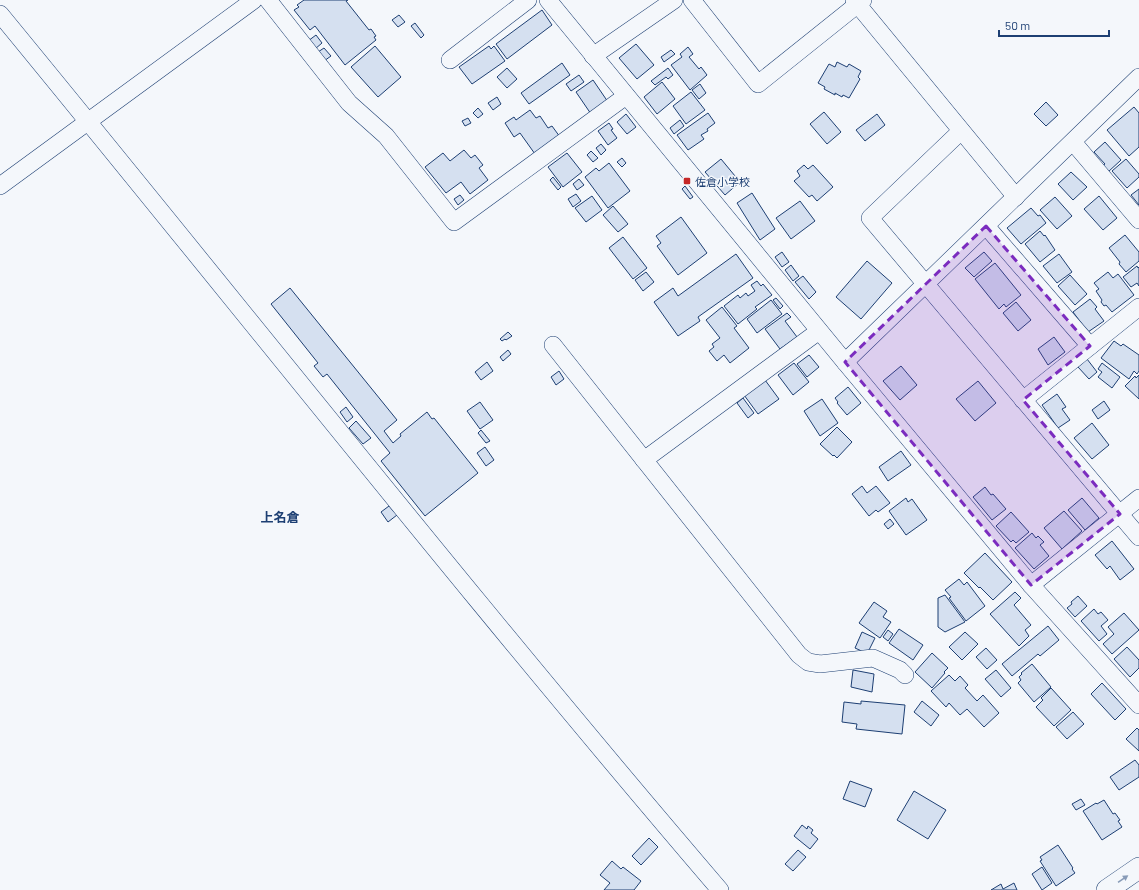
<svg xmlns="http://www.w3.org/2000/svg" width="1139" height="890" viewBox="0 0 1139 890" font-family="Barlow,'Noto Sans JP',sans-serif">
  <rect width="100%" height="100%" fill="#f4f7fb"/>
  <!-- building -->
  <g fill="#d5e0f0" stroke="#1d3f73">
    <path d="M304,0h44l-2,1 23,29 2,-1 5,7 -2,1 2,3 -31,25 -30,-39 -5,4 -16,-20 5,-3 -2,-2z"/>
    <path d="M542,10l10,15 -45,34 -11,-15z"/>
    <path d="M399,15l6,7 -7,5 -6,-7z"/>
    <path d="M415,23l9,12 -3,3 -10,-12z"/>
    <path d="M316,35l6,8 -7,6 -7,-8z"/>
    <path d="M636,44l18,21 -17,14 -18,-21z"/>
    <path d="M375,46l26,31 -23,20 -27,-30z"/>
    <path d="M489,46l2,3 3,-3 11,15 -33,23 -13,-17z"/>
    <path d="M688,47l5,7 -4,3 10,12 2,-2 6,8 -17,15 -19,-25 11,-8 -2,-3z"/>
    <path d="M324,48l7,8 -7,5 -6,-9z"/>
    <path d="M671,50l4,4 -11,8 -3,-5z"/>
    <path d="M837,62l10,5 2,-3 12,7 -3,6 2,2 -11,19 -6,-3 -1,2 -7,-4v2l-11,-6 1,-2 -7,-4 11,-19 6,3z"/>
    <path d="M562,63l8,12 -41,29 -8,-11z"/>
    <path d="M507,68l10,11 -10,9 -10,-11z"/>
    <path d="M668,68l5,7 -5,4 -2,-2 -11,8 -4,-4z"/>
    <path d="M579,75l5,7 -13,9 -5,-7z"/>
    <path d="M593,80l15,22 -17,12 -15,-22z"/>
    <path d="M662,82l13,17 -18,15 -13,-17z"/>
    <path d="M700,84l6,9 -7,6 -7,-9z"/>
    <path d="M691,92l14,18 -19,14 -13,-18z"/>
    <path d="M497,97l4,7 -8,6 -5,-7z"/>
    <path d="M1046,102l12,13 -12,11 -12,-12z"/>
    <path d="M1134,107l5,6v34l-10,9 -22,-26z"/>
    <path d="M478,108l5,6 -5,4 -5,-5z"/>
    <path d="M530,110l6,8 4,-2 8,12 4,-2 8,11 -25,17 -15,-21 -6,4 -9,-14 9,-6 2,3z"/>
    <path d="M824,112l17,20 -14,12 -17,-20z"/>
    <path d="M708,113l7,10 -8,6 1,2 -7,4 3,4 -16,11 -11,-15z"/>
    <path d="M626,114l10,13 -9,7 -10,-12z"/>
    <path d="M877,114l8,11 -20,16 -9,-11z"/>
    <path d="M468,118l3,5 -6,3 -3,-5z"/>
    <path d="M680,120l4,6 -10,8 -4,-6z"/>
    <path d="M609,123l4,6 -2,1 6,8 -9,7 -10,-14z"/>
    <path d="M1105,142l16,18 -13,12 -6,-6 3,-2 -11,-12z"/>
    <path d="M601,144l5,6 -5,5 -5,-7z"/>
    <path d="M464,150l7,8 4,-3 8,10 -4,3 9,12 -18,14 -9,-12 -15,11 -21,-26 18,-14 7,8z"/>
    <path d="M591,151l7,7 -5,4 -6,-7z"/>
    <path d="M567,153l15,19 -19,15 -15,-20z"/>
    <path d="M622,158l4,5 -4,4 -5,-5z"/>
    <path d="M721,159l19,23 -15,13 -20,-23z"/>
    <path d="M1126,159l13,15v3l-12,11 -15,-17z"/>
    <path d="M609,163l21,28 -22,17 -23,-31 11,-9 3,3z"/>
    <path d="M804,165l4,4 5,-4 20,22 -16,14 -5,-6 -3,2 -15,-16 6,-5 -3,-5z"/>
    <path d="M1071,172l16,15 -14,13 -15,-16z"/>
    <path d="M553,177l8,10 -3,3 -8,-10z"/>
    <path d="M579,179l5,6 -7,5 -4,-6z"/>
    <path d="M685,186l8,11 -3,2 -8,-10z"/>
    <path d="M1139,189v16l-8,-10z"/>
    <path d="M752,193l23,36 -15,11 -23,-37z"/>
    <path d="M576,194l5,7 -8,6 -5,-8z"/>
    <path d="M460,195l4,5 -6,5 -4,-6z"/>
    <path d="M592,196l10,14 -16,12 -11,-14z"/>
    <path d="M1099,196l18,22 -14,12 -19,-21z"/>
    <path d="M1055,197l17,19 -15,13 -17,-19z"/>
    <path d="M800,201l15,20 -24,18 -15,-21z"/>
    <path d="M613,206l15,18 -10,8 -15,-17z"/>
    <path d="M1031,208l7,8 2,-1 6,8 -25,21 -14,-16z"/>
    <path d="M681,217l26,36 -29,22 -21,-29 4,-3 -5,-7z"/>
    <path d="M1040,231l4,5 1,-1 10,15 -15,12 -15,-18z"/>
    <path d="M1125,235l14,17v9l-13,11 -7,-8 1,-2 -11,-14z"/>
    <path d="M623,237l24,31 -14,11 -24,-31z"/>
    <path d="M782,252l7,10 -7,5 -7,-10z"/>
    <path d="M984,252l8,9 -18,16 -9,-9z"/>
    <path d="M736,254l17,24 -55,39 2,4 -22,15 -24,-34 19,-14 5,8z"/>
    <path d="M1059,254l13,18 -15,11 -14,-17z"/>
    <path d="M867,261l25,22 -31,36 -25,-22z"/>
    <path d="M995,263l26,32 -15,12 -2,-3 -5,5 -24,-30z"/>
    <path d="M791,265l8,11 -6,5 -8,-11z"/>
    <path d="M1137,266l1,2 1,-1v19l-2,-3 -6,4 -8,-10z"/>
    <path d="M646,272l8,10 -11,9 -8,-11z"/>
    <path d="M1108,272l5,6 5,-4 16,21 -22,17 -6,-7 -2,1 -3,-4 1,-2 -6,-9 3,-2 -5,-6z"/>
    <path d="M1070,275l17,19 -12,11 -17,-19z"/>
    <path d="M803,276l13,16 -7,7 -14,-17z"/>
    <path d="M757,281l4,5 2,-2 9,11 -17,12 2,2 -19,15 -14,-18 14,-11 2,3 6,-5 2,3 7,-5 -4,-6z"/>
    <path d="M290,288l107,132 -13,11 9,12 8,-7 -1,-2 27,-22 5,7 2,-1 44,55 -53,43 -44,-55 9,-8 -63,-79 -4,3 -9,-11 4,-3 -47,-59z"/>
    <path d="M776,298l7,8 -3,3 -7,-9z"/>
    <path d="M1090,299l7,8 -2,2 9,12 -16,11 -15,-20z"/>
    <path d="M771,300l11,14 -25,19 -10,-14z"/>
    <path d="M1016,302l15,18 -13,11 -15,-18z"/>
    <path d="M722,307l15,19 -3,2 15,20 -19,15 -6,-8 -7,6 -8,-10 5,-4 -2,-3 8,-6 -14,-18z"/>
    <path d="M787,313l4,4 -6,4 12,16 -17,12 -15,-20z"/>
    <path d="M508,332l4,4 -6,4 -1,-1 -3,2 -2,-2z"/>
    <path d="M1054,337l11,15 -17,13 -10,-16z"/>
    <path d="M1114,341l7,5 2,-2 16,11v16l-2,3 -3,-3 -5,8 -28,-21z"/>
    <path d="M508,350l3,4 -8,7 -3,-4z"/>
    <path d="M809,355l10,12 -12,10 -10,-13z"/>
    <path d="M1087,359l10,13 -8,7 -11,-12z"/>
    <path d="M487,362l6,9 -12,9 -6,-8z"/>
    <path d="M794,363l15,19 -16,13 -15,-20z"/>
    <path d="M1102,363l18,14 -8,11 -14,-11 4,-5 -4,-3z"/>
    <path d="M901,366l16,19 -17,15 -17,-19z"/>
    <path d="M559,371l5,8 -8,6 -5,-8z"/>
    <path d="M1139,375v24l-14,-13 10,-10 1,2z"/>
    <path d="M765,380l14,19 -21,15 -14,-19z"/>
    <path d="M978,381l18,22 -21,18 -19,-22z"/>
    <path d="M848,387l13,16 -14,12 -10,-12 1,-1 -3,-4z"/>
    <path d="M1057,394l9,13 -4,2 8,11 -12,8 -16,-23z"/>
    <path d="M743,398l11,15 -6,5 -11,-15z"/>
    <path d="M822,399l16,24 -18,13 -16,-25z"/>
    <path d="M1104,401l6,9 -12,9 -6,-9z"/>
    <path d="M480,402l13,18 -13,9 -13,-18z"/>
    <path d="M346,407l7,10 -6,5 -7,-10z"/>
    <path d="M356,421l15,17 -8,6 -14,-16z"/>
    <path d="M1092,423l17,22 -17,14 -18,-21z"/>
    <path d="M837,427l15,15 -15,16 -3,-3 -1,1 -13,-12z"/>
    <path d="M481,430l9,11 -4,2 -8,-10z"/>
    <path d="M485,447l9,13 -8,6 -9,-13z"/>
    <path d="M901,451l10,14 -23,16 -9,-14z"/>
    <path d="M862,486l5,7 9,-7 14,17 -12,9 -2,-2 -7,6 -17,-22z"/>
    <path d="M985,487l6,8 2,-1 13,15 -14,11 -19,-23z"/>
    <path d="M906,498l2,4 4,-3 15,21 -21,15 -17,-24z"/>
    <path d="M1082,498l17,20 -14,12 -17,-20z"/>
    <path d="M389,506l8,9 -9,7 -7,-10z"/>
    <path d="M1064,511l18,20 -20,18 -18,-21z"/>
    <path d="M1011,512l18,20 -13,11 -3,-3 -2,2 -15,-16z"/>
    <path d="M890,519l4,5 -6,5 -4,-5z"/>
    <path d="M1032,533l4,5 2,-2 6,6 -4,3 9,11 -15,13 -19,-21z"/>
    <path d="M1112,541l22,28 -14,11 -10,-14 -3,3 -12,-14z"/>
    <path d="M985,553l27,29 -19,18 -13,-13 -1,1 -15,-15z"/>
    <path d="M959,579l5,6 3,-3 18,24 -19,15 -17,-23 2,-1 -6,-7z"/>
    <path d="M1015,592l6,6 -7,7 17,20 -6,5 4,6 -10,10 -29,-32z"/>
    <path d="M945,595l20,27 -20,10 -7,-5v-29z"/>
    <path d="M1078,596l9,10 -12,11 -8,-9 5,-4 -1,-2z"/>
    <path d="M874,602l13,9 -4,6 8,5 -11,16 -21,-15z"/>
    <path d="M1094,609l4,5 3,-2 7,8 -7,6 6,8 -8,7 -18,-20z"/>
    <path d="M1124,613l15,17 -27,24 -9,-10 11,-10 -6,-7z"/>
    <path d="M1048,626l11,14 -19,16 -2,-2 -26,22 -10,-12z"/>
    <path d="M899,629l24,16 -10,15 -24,-17z"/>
    <path d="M888,630l5,4 -5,7 -5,-4z"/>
    <path d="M862,632l13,6 -6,12 -3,3 -11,-5z"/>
    <path d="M965,632l13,12 -16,16 -13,-13z"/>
    <path d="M1127,647l12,13v8l-9,9 -16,-18z"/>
    <path d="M986,648l11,12 -10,9 -11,-12z"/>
    <path d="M932,653l16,15 -4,4 1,1 -13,15 -17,-16z"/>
    <path d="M1032,664l19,23 -17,15 -16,-19 3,-3 -2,-3 3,-3 -1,-1z"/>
    <path d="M853,670l21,4 -2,18 -21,-5z"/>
    <path d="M996,670l15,18 -10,9 -16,-18z"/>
    <path d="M949,675l6,6 5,-5 8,9 -3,3 12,13 6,-6 16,18 -15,14 -17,-18 -7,6 -11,-12 -3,4 -15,-16z"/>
    <path d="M1102,683l24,26 -11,11 -24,-26z"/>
    <path d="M1051,688l20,22 -17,16 -18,-19 7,-7 -2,-2z"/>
    <path d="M861,701l44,4 -3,29 -46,-5 1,-5 -15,-2 2,-20 17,2z"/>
    <path d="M922,701l17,14 -8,11 -17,-14z"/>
    <path d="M1073,712l11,12 -17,15 -11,-12z"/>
    <path d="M1137,728l2,2v21l-13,-12z"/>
    <path d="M1135,760l4,5v12l-20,13 -9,-13z"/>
    <path d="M850,781l22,8 -7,18 -22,-8z"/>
    <path d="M914,791l32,19 -18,29 -31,-19z"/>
    <path d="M1081,799l4,6 -9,5 -4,-6z"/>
    <path d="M1104,800l9,14 2,-1 5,7 -2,1 4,6 -20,13 -19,-29 13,-8 1,1z"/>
    <path d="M802,825l5,4 1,-3 5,4 -2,3 7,6 -8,10 -16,-13z"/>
    <path d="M649,838l9,9 -17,18 -9,-9z"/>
    <path d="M1058,845l15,23 -1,1 3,4 -19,13 -16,-25 2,-1 -2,-3z"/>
    <path d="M798,850l8,7 -13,14 -8,-7z"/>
    <path d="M612,861l9,8 2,-2 18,14 -7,9h-30l6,-7 -10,-8z"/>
    <path d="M1042,867l10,16 -10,7 -10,-16z"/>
    <path d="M1014,883l3,7h-26l10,-6 2,5z"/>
  </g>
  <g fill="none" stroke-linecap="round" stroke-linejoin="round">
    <defs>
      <g id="minor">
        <path d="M268,0l81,103 37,33 68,86 172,-126"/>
        <path d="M548,0l297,362 186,223 108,120"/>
        <path d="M692,0l66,84 105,-84"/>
        <path d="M854,0l162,197"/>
        <path d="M0,14c240,292 474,589 720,876"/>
        <path d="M593,56l81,-56"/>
        <path d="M450,60l78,-60"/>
        <path d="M961,131l-91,87 269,319"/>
        <path d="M1073,142l66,78"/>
        <path d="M0,186l254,-186"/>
        <path d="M986,226l104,120"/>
        <path d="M553,345l246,310 9,7 12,2 53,-6 27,12 5,5"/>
        <path d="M845,362l294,-285"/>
        <path d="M1023,400l116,-93"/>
        <path d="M644,460l175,-129"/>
        <path d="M1031,585l108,-87"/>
      </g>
      <path id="major" d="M1107,890l32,-22"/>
    </defs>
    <!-- minor casing -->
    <use href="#minor" stroke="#1d3f73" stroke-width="18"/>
    <!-- major casing -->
    <use href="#major" stroke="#1d3f73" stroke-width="22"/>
    <!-- minor -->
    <use href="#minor" stroke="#f4f7fb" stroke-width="17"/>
    <!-- major -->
    <use href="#major" stroke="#f4f7fb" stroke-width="21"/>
  </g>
  <!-- one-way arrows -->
  <defs><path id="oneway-solid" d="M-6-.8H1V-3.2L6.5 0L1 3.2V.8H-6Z"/></defs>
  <use fill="#889bb7" href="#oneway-solid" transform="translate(1123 879) rotate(-34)"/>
  <!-- marked area -->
  <path fill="#7b2cbf" fill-opacity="0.2" stroke="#7b2cbf" stroke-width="3" stroke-dasharray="8 5" stroke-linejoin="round" d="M986,226l104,120 -67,54 97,114 -89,71 -186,-223z"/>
  <!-- markers -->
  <rect fill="#c62828" stroke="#f4f7fb" stroke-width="1.5" x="683" y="177" width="8" height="8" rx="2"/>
  <g text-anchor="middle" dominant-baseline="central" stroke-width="3" stroke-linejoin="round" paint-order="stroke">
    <!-- poi labels -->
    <g font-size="11" fill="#1d3f73" stroke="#f4f7fb" text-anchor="start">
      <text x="695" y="181">佐倉小学校</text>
    </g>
    <!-- quarter labels -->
    <g font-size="13" font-weight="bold" fill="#1d3f73" stroke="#f4f7fb">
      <text x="280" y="517">上名倉</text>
    </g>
  </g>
  <!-- scale -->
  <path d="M999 30v6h110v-6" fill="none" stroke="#1d3f73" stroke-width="2"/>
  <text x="1005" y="30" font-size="12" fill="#1d3f73" stroke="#f4f7fb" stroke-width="3" paint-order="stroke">50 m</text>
</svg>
